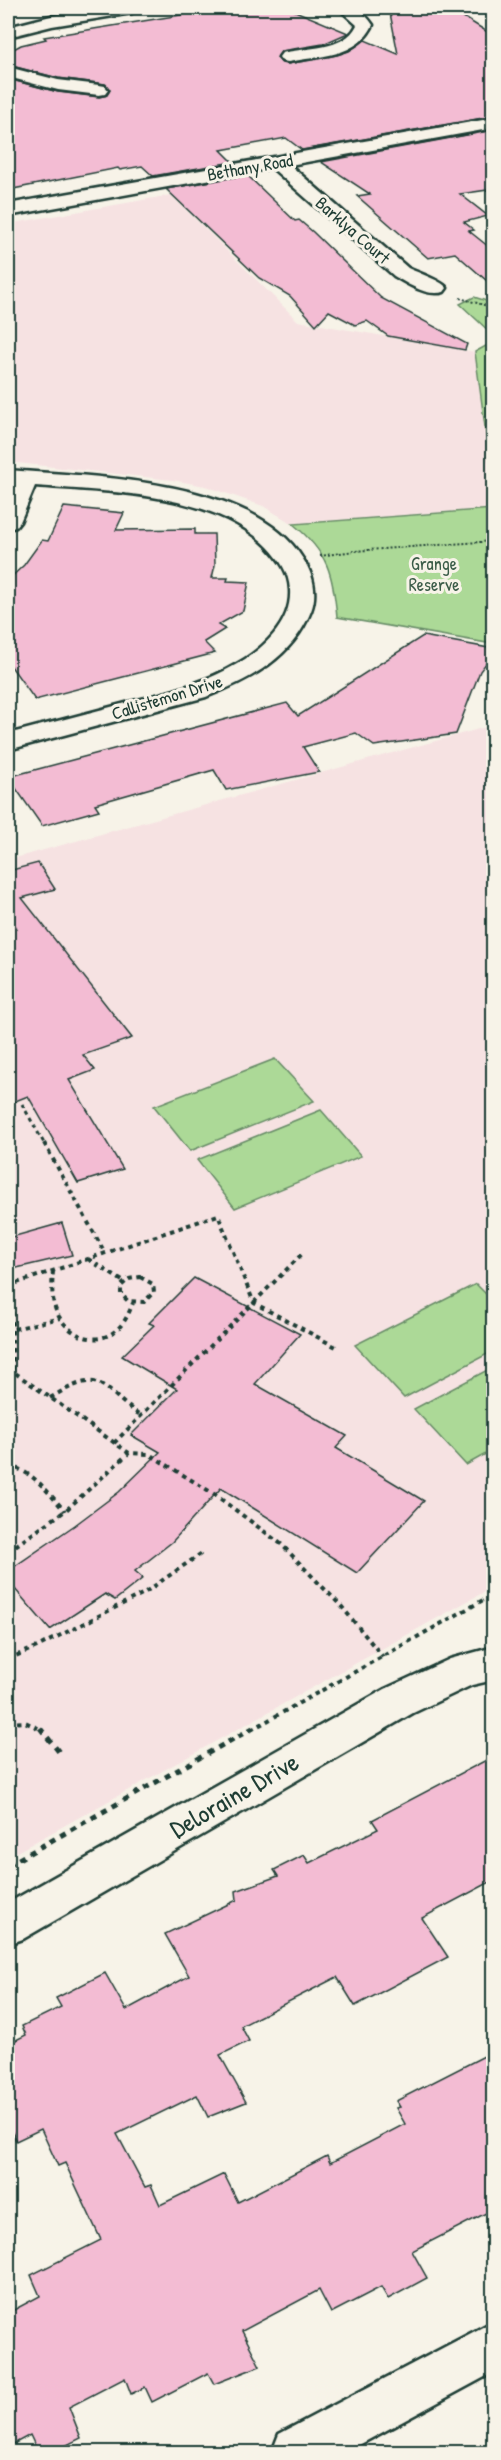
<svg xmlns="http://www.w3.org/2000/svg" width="501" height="2460" viewBox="0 0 501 2460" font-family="'Patrick Hand',sans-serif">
  <rect width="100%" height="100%" fill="#f7f3e8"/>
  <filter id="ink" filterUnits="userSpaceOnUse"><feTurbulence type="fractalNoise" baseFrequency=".0167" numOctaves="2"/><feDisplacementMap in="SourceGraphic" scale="12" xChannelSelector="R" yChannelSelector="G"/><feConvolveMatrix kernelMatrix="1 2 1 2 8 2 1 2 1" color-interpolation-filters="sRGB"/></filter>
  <g filter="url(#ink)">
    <!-- built -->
    <g fill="#f6e2e2">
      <path d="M171,195l127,126 177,31 18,135v22l-200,15 -30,-18 -58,-20 -33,-6 -164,-18v-238z"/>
      <path d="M493,725v862l-485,270v-997z"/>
    </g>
    <!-- green -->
    <g fill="#acd997" stroke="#668b66" stroke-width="1.5">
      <path d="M474,297l19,6v32l-33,-31z"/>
      <path d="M493,342v145l-18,-135z"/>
      <path d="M493,509v135l-156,-27c-4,-44 -9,-64 -44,-93z"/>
      <path d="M275,1059l39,42 -124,50 -36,-45z"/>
      <path d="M321,1110l40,46 -126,52 -38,-48z"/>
      <path d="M476,1284l17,17v50l-89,47 -49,-53z"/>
      <path d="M493,1367v83l-27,15 -52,-56z"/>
    </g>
    <!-- building -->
    <g fill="#f3bcd3" stroke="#1f3d34" stroke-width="1.5">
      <path d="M224,8h64l60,25 -25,11 -41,7 -5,7 5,5 6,1 49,-9 12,-4 16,-11 33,14 -9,-46h60l45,28v80l-192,34 -16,-12 -65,12 12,12 -80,14 -11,-10 -22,4 -2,-2 -110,22v-111l50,13 41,5 8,-2 3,-5 -5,-6 -47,-6 -50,-13v-13l13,-7 25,-6 -2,-2z"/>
      <path d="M494,130v59l-34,5 28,22 -24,6 10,8 -5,1 25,20v36l-39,-34 -27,5 -71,-62 13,-2 -49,-32z"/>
      <path d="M247,175l48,46 4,-1 14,12 68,66 86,46 -2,6 -77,-14 -21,-15 -12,4 -26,-14 -13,14 -26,-29 -31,-18 -93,-89z"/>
      <path d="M64,507l60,6 -8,17 79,-1v5h19l1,31 -3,13h16l-1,3 22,1 -6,29 -25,14 7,4 -21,13 11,11 -180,47 -27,-38v-82l16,-15 18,-25 6,1z"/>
      <path d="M423,636l71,13v4l-14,18 -24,63 -82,12 -18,-13 -53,14 16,25 -93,18 -12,-20 -119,34 4,6 -57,16 -34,-49 279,-74 11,13z"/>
      <path d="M38,863l17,26 -33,9 110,140 -49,17 12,15 -26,10 54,89 -45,14 -50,-87 -20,8v-233z"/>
      <path d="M62,1223l10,32 -64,15v-32z"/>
      <path d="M194,1278l106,56 -45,50 92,52 -11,12 88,53 -67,72 -136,-85 -49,54 -37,29 8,7 -28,22 -10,-6 -55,36 -42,-49v-10l67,-46 44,-33 41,-40 -29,-17 46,-46 -55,-33 32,-31 -5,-2z"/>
      <path d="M494,1756v124l-72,38 26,39 -93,49 -18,-29 -96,49 8,15 -29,14 26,47 -38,15 -11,-22 -80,39 28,53 6,-2 9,20 64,-31 14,28 89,-46 3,7 75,-39 -9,-16 4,-1 -4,-6 98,-50v158l-82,42 15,27 -39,21 -7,-12 -50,26 -12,-23 -77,41 18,35 -46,18 -6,-11 -56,29 -7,-15 -14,7 -6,-16 -56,29 12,31 -28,14h-15l-8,-17 -22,12v-134l32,-17 -9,-21 70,-35 -36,-77 -7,3 -17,-37 -25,12 -8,-18v-79l18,-9 -4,-9 39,-19 -5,-9 49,-25 21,37 63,-34 -24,-42 72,-34 -1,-9 42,-15 -4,-6 30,-15 5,8 69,-34 -6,-9z"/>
    </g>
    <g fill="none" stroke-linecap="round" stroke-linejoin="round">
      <defs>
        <g id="minor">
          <path d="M104,8h36l-8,5 -80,13 -44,11v-10l43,-11z"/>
          <path d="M338,8c17,-2 25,2 35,17 -15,32 -54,31 -85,37l-6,-1 -3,-4 3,-4c24,-6 62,-2 75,-28z"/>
          <path d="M8,67l50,13 41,5 6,1 3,4 -3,4 -6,1 -41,-5 -50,-13z"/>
          <path d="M494,118v10l-204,37 118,103c10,5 33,12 39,20l-3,4c-17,5 -36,-8 -50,-16l-122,-108 -264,48v-12z"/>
          <path d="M8,470c85,7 245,8 295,89 10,15 15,34 8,52 -19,47 -60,68 -105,86l-198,53v-16c39,-10 79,-21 118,-31 38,-10 77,-19 111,-39 26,-15 55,-41 53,-74 -1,-18 -10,-30 -22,-43 -55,-55 -159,-55 -233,-61l-15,36 -4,5 -8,2v-32l5,-13h-5z"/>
          <path d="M494,1647v33l-22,5 -59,28 -390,226 -15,5v-41l377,-214 65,-30z"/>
          <path d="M494,2321v51l-148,80h-74l7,-18z"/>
        </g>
      </defs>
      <!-- minor casing -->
      <use href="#minor" stroke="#1f3d34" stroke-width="5"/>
      <!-- path-far3 -->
      <g stroke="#1f3d34" stroke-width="2" stroke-dasharray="2 2" stroke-linecap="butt">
        <path d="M460,298l34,10"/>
        <path d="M320,556l34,-5 140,-10"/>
      </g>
      <!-- path-far2 -->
      <g stroke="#1f3d34" stroke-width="3" stroke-dasharray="4 4" stroke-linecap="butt">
        <path d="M8,930l9,-3"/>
        <path d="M22,1104l23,41"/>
      </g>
      <!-- path-far1 -->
      <g stroke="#1f3d34" stroke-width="4" stroke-dasharray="4.5 4.5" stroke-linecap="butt">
        <path d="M44,1143l61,110"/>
        <path d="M88,1259l36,23"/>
        <path d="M53,1271c-1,14 -2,29 4,42 13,26 46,36 65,11 5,-6 8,-14 11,-21"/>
        <path d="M140,1277l13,7 1,8 -10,10 -16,-1 -7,-7v-8l8,-7z"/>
        <path d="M12,1285l1,86"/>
        <path d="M8,1286l210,-71 36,88 82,44"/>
        <path d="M14,1329l46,-11"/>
        <path d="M8,1368l121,85 20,1 65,40 67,50 61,63 41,50"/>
        <path d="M50,1398c57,-34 49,-8 92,18"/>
        <path d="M114,1443l188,-189"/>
        <path d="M8,1466c26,5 40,27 57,45"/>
        <path d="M8,1551l57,-40 64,-58"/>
        <path d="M8,1659l29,-12 107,-54 58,-40"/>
        <path d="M8,1723l17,-1 17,8"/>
        <path d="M251,1730l243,-136"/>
      </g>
      <!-- path -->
      <g stroke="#1f3d34" stroke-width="5" stroke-dasharray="6 6" stroke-linecap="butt">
        <path d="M40,1728l19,24"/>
        <path d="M8,1865l245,-137"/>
      </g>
      <!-- minor -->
      <use href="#minor" fill="#f7f3e8" fill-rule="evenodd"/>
    </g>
  </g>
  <g text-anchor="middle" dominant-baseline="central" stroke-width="6" stroke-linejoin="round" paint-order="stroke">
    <!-- far-street labels -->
    <g font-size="18" fill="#1f3d34" stroke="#f7f3e8">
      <text transform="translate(250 167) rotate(-10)">Bethany Road</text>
      <text transform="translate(353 230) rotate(41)">Barklya Court</text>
      <text transform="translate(167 697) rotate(-17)">Callistemon Drive</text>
    </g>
    <!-- far-park labels -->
    <g font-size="18" fill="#3b5c48" stroke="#f7f3e8">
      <text x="434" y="563">Grange<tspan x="434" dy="21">Reserve</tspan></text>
    </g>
    <!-- near-street labels -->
    <g font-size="26" fill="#1f3d34" stroke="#f7f3e8">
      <text transform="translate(234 1795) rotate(-30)">Deloraine Drive</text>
    </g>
  </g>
  <!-- margin -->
  <rect width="501" height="2460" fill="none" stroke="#f7f3e8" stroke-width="30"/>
  <rect x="15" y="15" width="471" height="2430" fill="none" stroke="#1f3d34" stroke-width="2" filter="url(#ink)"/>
</svg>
